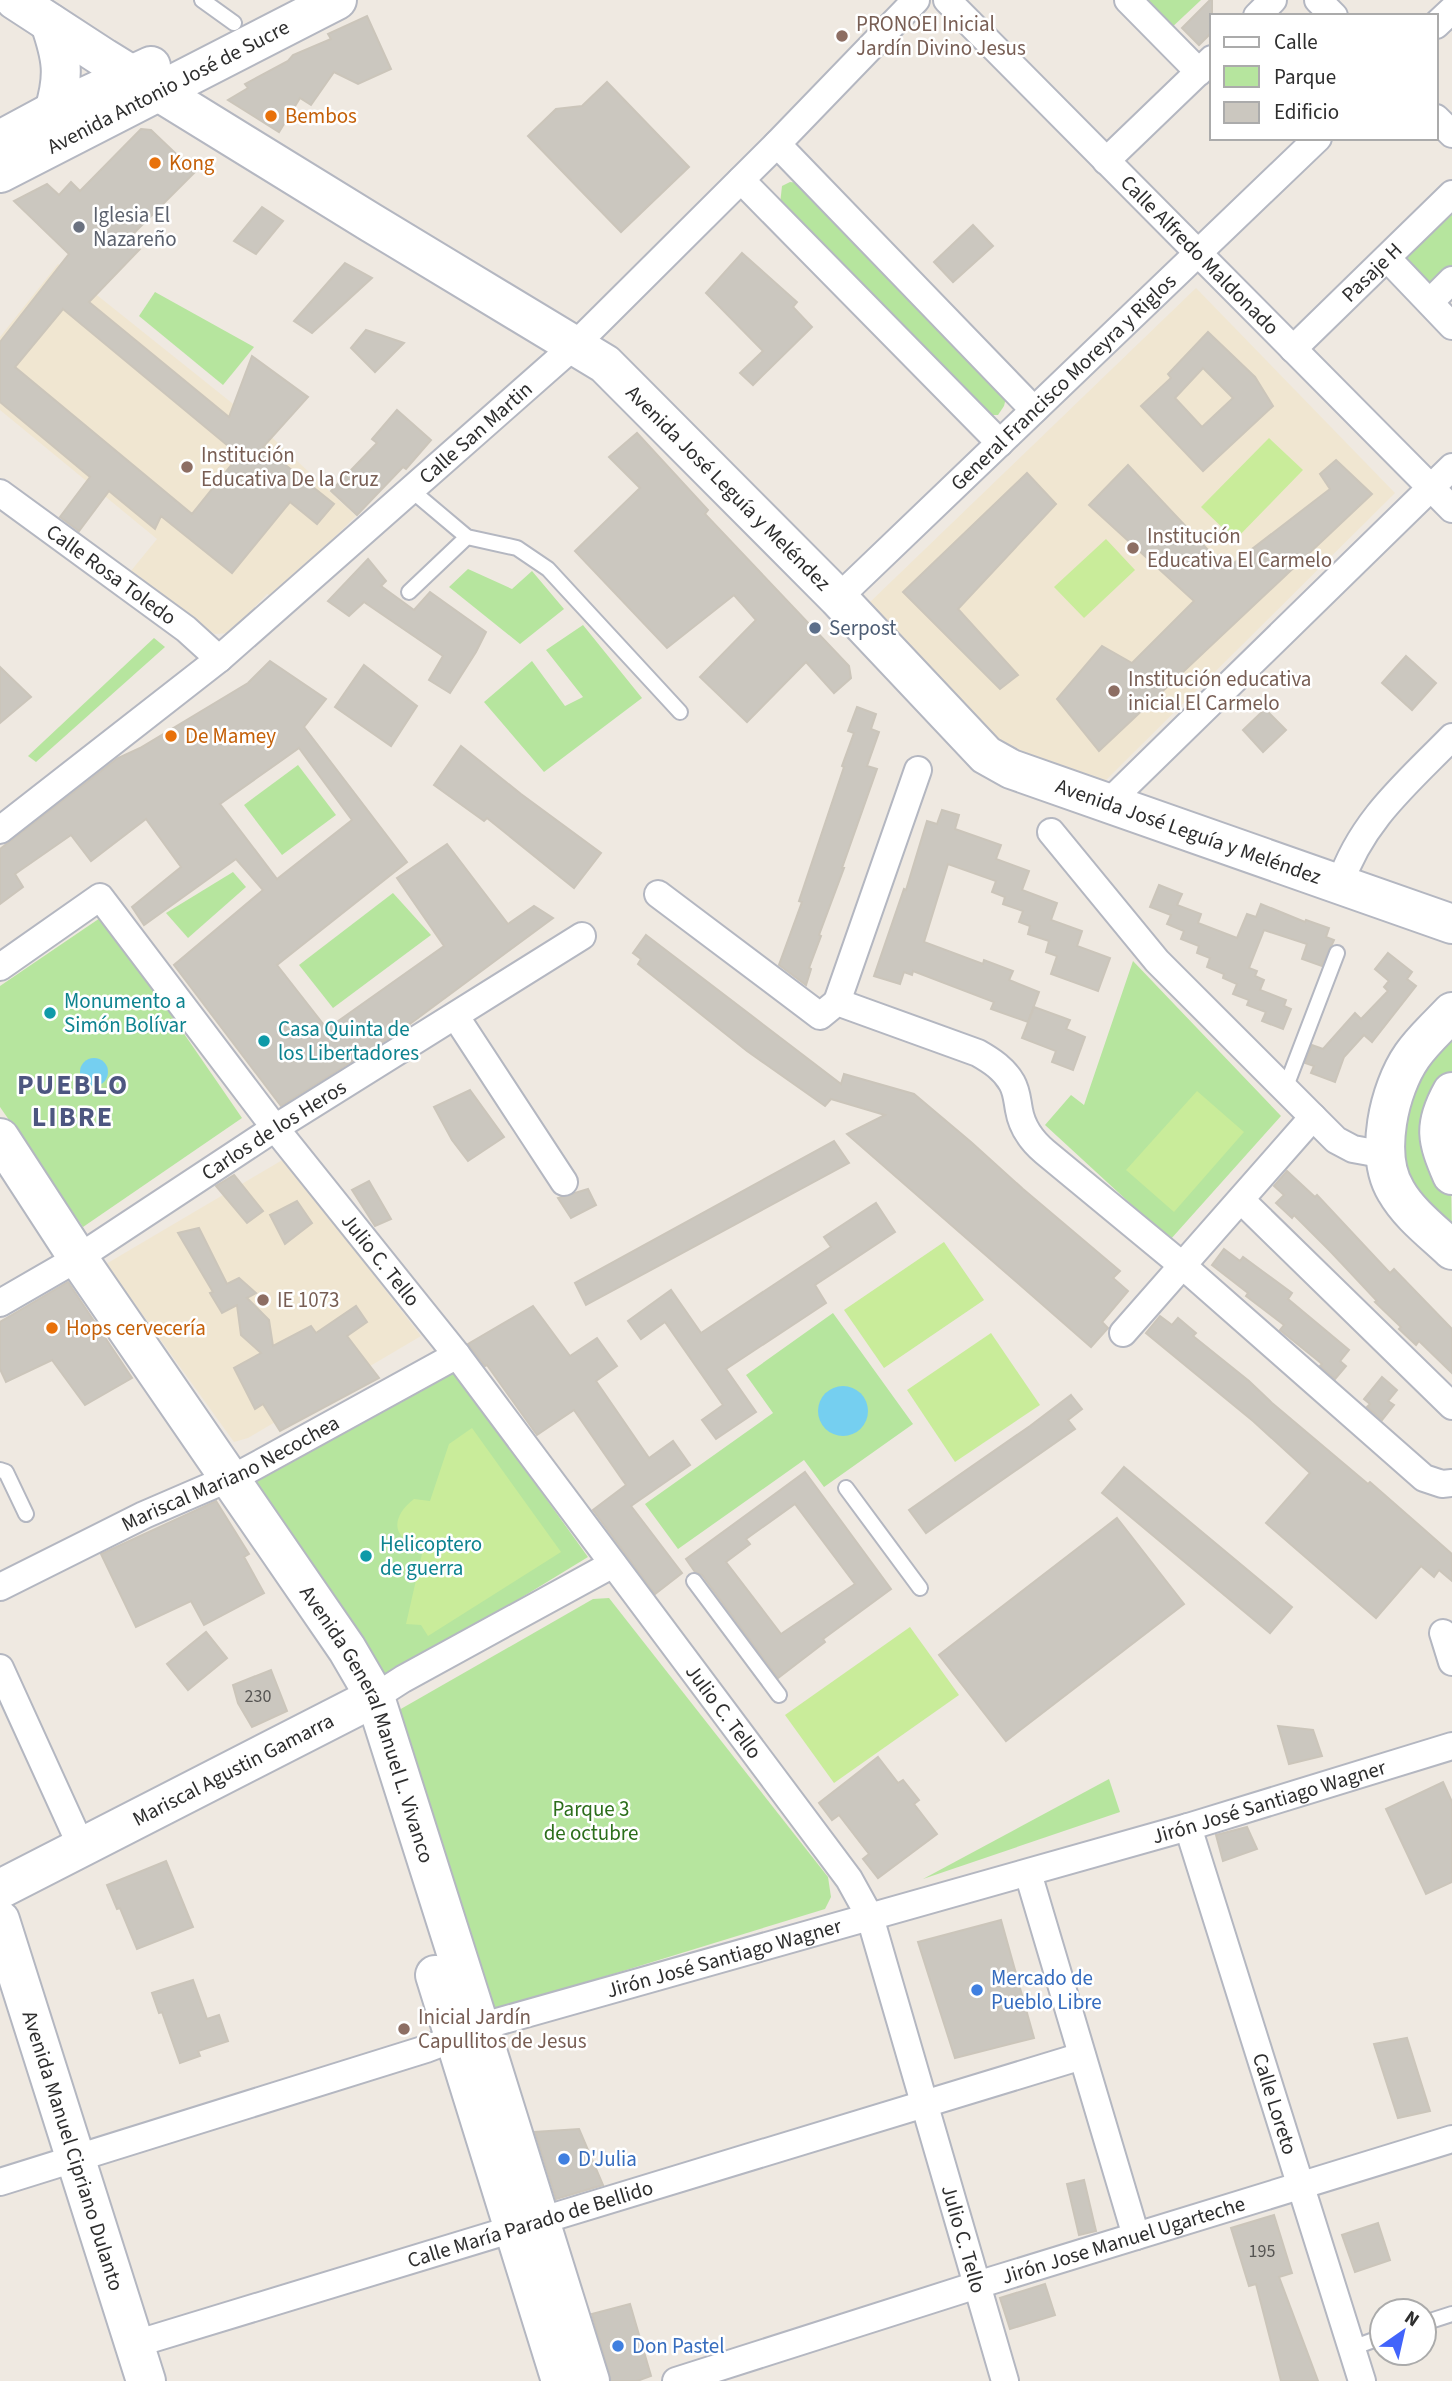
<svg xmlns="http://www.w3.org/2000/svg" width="1452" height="2381" viewBox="0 0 1452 2381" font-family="'Source Sans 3',sans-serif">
  <rect width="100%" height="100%" fill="#efe9e1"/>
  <!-- education -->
  <g fill="#f0e6d1">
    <path d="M58,264l194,155 104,97 -82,81 -7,-3 -37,39 -15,1 -89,-57 31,-38 -157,-129v-73z"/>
    <path d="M1196,288l199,205 -293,291 -107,-44 -127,-136z"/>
    <path d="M284,1159l137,177 -173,102 -14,4 -128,-178z"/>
  </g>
  <!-- green -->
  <g fill="#b6e59e">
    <path d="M1135,0h66l-33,31z"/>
    <path d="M790,182l9,1 207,215 -2,8 -6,9h-10l-208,-211 2,-18z"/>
    <path d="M1452,200v73l-23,22 -36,-37z"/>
    <path d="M155,292l99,55 -31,38 -84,-69z"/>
    <path d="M468,569l44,20 20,-18 32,38 -44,35 -71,-57z"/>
    <path d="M583,625l59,73 -98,74 -60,-70 48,-41 33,45 18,-9 -37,-47z"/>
    <path d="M154,638l11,9 -129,115 -8,-6z"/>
    <path d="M298,765l38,50 -54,40 -38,-50z"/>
    <path d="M233,872l13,15 -58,51 -22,-25z"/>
    <path d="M393,893l38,42 -98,73 -34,-43z"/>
    <path d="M103,916l139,202 -159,109 -83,-120v-121z"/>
    <path d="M1133,961l148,155 -111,124 -125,-115 26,-30 13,10z"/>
    <path d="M1452,1027v46l-3,3 3,160 -45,-53 -7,-22 8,-73z"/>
    <path d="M833,1313l80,111 -89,63 -20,-27 -126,89 -33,-45 128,-91 -27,-38z"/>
    <path d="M455,1372l133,185 -204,124 -130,-198z"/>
    <path d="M609,1598l219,279 3,20 -6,12 -336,103 -90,-302 194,-111z"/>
    <path d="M1109,1779l11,33 -197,67z"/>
  </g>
  <!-- pitch -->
  <g fill="#c9ec9a">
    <path d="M1269,438l34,32 -68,70 -34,-33z"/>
    <path d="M1106,539l29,31 -51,48 -30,-31z"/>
    <path d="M1197,1091l47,41 -70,80 -48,-42z"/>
    <path d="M944,1242l40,58 -100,68 -40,-58z"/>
    <path d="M991,1333l49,72 -85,57 -48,-72z"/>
    <path d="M472,1428l89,124 -133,84 -7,-11 -15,-1 18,-79c-32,-3 -35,-27 -10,-46l16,2 19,-57z"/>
    <path d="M910,1627l49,68 -125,88 -49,-68z"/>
  </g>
  <!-- water -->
  <g fill="#75cff0">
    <circle cx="94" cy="1072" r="14"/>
    <circle cx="843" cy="1411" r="25"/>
  </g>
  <!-- building -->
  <g fill="#cbc7bf" stroke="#cbc5ba" stroke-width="2" fill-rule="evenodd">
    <path d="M1210,0h2v32l-13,13 -17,-17z"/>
    <path d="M367,16l24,53 -33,15 -24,-12 -23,33 -11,-7 -21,34 -51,-32 20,-12 -3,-4 43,-23 5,-6 38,-16 -3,-5z"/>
    <path d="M607,82l82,85 -68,65 -93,-96 28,-27 26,-3z"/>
    <path d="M141,129l10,1 44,42 -66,66 11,11 -51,53 140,115 23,-61 56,41 -45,50 71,57 -17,20 -27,-22 -58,71 -71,-57 -6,13 -46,-38 -30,40 -19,-14 30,-40 -90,-75v-60l69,-88 -55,-53 33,-17 12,11 12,-13 9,9zM63,309l170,141 -3,3 7,5 -45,56 -177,-147z"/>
    <path d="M262,207l21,14 -27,33 -22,-13z"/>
    <path d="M973,225l20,21 -40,36 -19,-20z"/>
    <path d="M742,253l55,49 -4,5 19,20 -59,58 -13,-12 23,-22 -57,-58z"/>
    <path d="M345,263l27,15 -60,55 -18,-12z"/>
    <path d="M366,330l38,13 -29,29 -24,-24z"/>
    <path d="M1208,332l47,45 18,29 -70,65 -62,-65 30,-28 -3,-4zM1203,368l30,30 -31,29 -27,-29z"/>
    <path d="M397,410l34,30 -25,29 -3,-2 -46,48 -26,-24 46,-48 -5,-4z"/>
    <path d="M637,433l71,77 -3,4 144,152 2,12 -17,15 -28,-31 -59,60 -47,-45 56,-57 -22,-25 -67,53 -92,-97 65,-63 -31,-31z"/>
    <path d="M1336,460l36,34 -273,257 -42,-52 45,-53 30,17 62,-62 -105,-96 39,-40 98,104 104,-80 -10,-15z"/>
    <path d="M1027,473l29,31 -98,105 60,66 -18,14 -97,-97z"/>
    <path d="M368,559l18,22 -5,5 33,24 16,-18 56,40 -10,20 -26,41 -21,-13 14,-24 -79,-54 -15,14 -21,-15z"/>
    <path d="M1406,656l30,27 -24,27 -30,-27z"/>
    <path d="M270,661l56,38 -22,28 103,135 -130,103 50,64 117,-83 -47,-68 50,-34 61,80 26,-18 19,12 -154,114 -118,74 -107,-141 89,-75 -27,-31 -92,66 -12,-18 49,-40 -35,-48 -55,42 -20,-26 -56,39 8,13 -23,17v-55l118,-91 22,-10 108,-65zM299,748l53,72 -75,59 -57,-75z"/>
    <path d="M364,665l53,41 -26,40 -56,-39z"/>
    <path d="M0,667l31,30 -31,26z"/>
    <path d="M857,707l19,7 -5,15 8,3 -12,34 10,3 -35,99h2l-25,67 2,1 -12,32 2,1 -5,16 -27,-20 23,-63 -3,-1 45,-134 -2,-1 12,-33 -6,-2z"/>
    <path d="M1265,709l21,21 -23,22 -20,-22z"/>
    <path d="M461,746l60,48 80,59 -27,35 -87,-70 -3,3 -50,-36z"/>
    <path d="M942,810l17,5 -4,14 46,16 -5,14 33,12 -7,19 35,13 -6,17 31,11 -5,15 33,12 -12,33 -47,-17 6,-18 -11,-4 3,-11 -21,-7 2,-8 -11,-4 4,-11 -20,-7 2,-7 -13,-5 4,-11 -48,-17 -24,78 59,22 1,-4 29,11 -4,9 30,12 -11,30 -37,-13 3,-7 -81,-31 -1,4 -8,-3 -4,12 -26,-8 30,-87 2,1 21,-69 10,3z"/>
    <path d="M1159,885l23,9 -5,11 24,9 -3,9 39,15 10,-24 9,3 5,-13 44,18 1,-2 23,8 -3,9 8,3 -12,26 -20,-7 5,-15 -43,-14 -15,38 8,3 -2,5 9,4 -4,10 26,10 -2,6 7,3 -8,20 -21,-8 4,-9 -19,-7 2,-5 -16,-6 4,-10 -14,-6 1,-4 -17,-7 3,-9 -13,-5 2,-7 -18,-7 3,-8 -17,-7 4,-9 -21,-8z"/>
    <path d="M646,935l195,149 3,-10 70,20 57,48 52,47 97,82 -7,7 15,13 -26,31 6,6 -17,19 -244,-213 38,-19 -54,-16 -6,7 -78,-55 -109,-87 3,-5 -8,-6z"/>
    <path d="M1388,953l24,19 -5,7 9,7 -44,56 -8,-7 -20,22 -9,25 -24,-9 3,-7 -9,-3 7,-18 11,4 32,-36 6,6 27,-28 -4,-4 5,-6 -14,-12z"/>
    <path d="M1034,1007l36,13 -4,9 19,8 -12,33 -21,-8 4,-11 -34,-13z"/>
    <path d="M470,1090l34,47 -36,24 -16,-21 -18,-33z"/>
    <path d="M834,1141l15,22 -263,142 -11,-22z"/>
    <path d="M1287,1171l28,26 2,-2 73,78 4,-4 58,60v44l-33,-32 -3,4 -17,-16 2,-2 -26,-25 2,-1 -47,-50 -36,-36 -2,3 -16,-15 8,-8 -10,-9z"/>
    <path d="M234,1175l29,36 -16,12 -31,-37z"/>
    <path d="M369,1181l22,38 -16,7 -23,-36z"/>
    <path d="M588,1189l8,16 -25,13 -13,-20z"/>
    <path d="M297,1201l15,22 -27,21 -15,-29z"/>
    <path d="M876,1203l19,29 -80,53 11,18 -100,66 30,43 -40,27 -14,-19 21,-15 -58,-83 -24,17 -13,-18 43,-31 30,43 130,-86 -7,-10z"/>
    <path d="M199,1228l28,56 12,-6 17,15 -9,5 22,22 4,26 38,-20 5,7 40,-27 11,16 -20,14 32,42 -99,53 -17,-27 -8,5 -21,-41 27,-15 -20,-18 -4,-30 -15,8 -12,-20 3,-1 -35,-59z"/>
    <path d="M1224,1249l16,12 3,-4 49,36 -4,6 61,51 -9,11 6,5 -11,13 -15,-13 2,-2 -6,-5 -36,-29 4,-5 -38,-29 2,-3 -36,-28z"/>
    <path d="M68,1282l64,96 -47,27 -33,-45 -46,22 -6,-13v-47z"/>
    <path d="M533,1306l37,50 27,-18 20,28 -21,15 53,77 24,-17 17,24 -59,41 51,67 -27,21 -62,-84 33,-25 -52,-75 -37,25 -50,-70 -2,1 -17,-22z"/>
    <path d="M1160,1316l12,9 6,-7 18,15 -3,3 56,45 23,22 96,81 2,-2 82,72v27l-13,-11 -5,7 -13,-11 -45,52 -110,-95 44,-50 -57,-52 -107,-88z"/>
    <path d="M1382,1377l15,13 -9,11 6,4 -12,15 -15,-13 3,-3 -6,-5z"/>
    <path d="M1071,1395l11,14 -14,11 7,9 -149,104 -17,-23 121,-84z"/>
    <path d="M1124,1467l168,140 -22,26 -168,-140z"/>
    <path d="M805,1472l86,117 -68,50 2,3 -47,36 -76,-103 -7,-3 -9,-13zM795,1504l60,80 -74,50 -55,-72 24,-18 -4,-5z"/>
    <path d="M216,1501l33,53 -5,3 20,36 -60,32 -13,-24 -55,26 -35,-73z"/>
    <path d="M1117,1518l67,86 -178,137 -67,-86z"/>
    <path d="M206,1632l21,26 -39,32 -21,-26z"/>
    <path d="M271,1670l16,41 -35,16 -14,-24 -5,-18z"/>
    <path d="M1278,1726l35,4 9,26 -33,8z"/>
    <path d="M878,1757l20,26 5,-3 16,20 -5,4 23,30 -59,44 -15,-19 6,-5 -30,-39 -7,5 -13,-17z"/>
    <path d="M1443,1782l9,20v80l-26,12 -40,-85z"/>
    <path d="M1247,1827l10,22 -34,12 -7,-26z"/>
    <path d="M166,1861l27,66 -56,22 -17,-41 -3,1 -10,-24z"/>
    <path d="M1001,1920l33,118 -79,20 -37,-116z"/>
    <path d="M193,1980l14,39 12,-4 9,26 -30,10 2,5 -20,7 -18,-51 -3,1 -7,-20z"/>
    <path d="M1407,2038l23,73 -32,7 -24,-74z"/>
    <path d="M579,2129l24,56 -47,14 -21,-67z"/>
    <path d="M1084,2180l12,51 -17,4 -12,-51z"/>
    <path d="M1274,2215l18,58 -13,4 39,104h-37l-25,-97 -7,2 -18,-58z"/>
    <path d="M1378,2223l12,37 -35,12 -13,-37z"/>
    <path d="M1045,2284l10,31 -45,14 -10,-31z"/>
    <path d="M630,2304l21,72 -14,5h-26l-19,-67z"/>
  </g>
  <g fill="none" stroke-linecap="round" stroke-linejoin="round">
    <defs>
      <g id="lane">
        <path d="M202,0l32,23"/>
        <path d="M410,489l57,48 50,11 31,21 132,143"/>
        <path d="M409,592l58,-55"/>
        <path d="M1285,1089l52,-136"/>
        <path d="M0,1470l6,2 20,42"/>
        <path d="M846,1488l74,100"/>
        <path d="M694,1581l85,114"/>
        <path d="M1424,2323l28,-9"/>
        <path d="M1352,2348l30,-11"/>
      </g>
      <g id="street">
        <path id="s1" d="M947,0l505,509"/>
        <path d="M1128,0l71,72"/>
        <path d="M1318,0l16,16"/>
        <path d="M1257,16l16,-16"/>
        <path d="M1436,25l16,-15"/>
        <path d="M1436,118l16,16"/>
        <path d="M777,144l257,266"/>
        <path d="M1106,161l106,-102"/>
        <path d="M741,180l259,263"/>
        <path d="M1387,258l65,68"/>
        <path d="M1430,302l22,-22"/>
        <path id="s2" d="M1293,349l159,-155"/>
        <path id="s3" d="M0,493l186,136 33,30"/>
        <path id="s4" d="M838,598l480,-460"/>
        <path d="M1109,802l343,-335"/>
        <path id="s5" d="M0,830l219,-171 356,-314 202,-201 139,-144"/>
        <path d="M1051,832l106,129 179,179 17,9 33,6"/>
        <path d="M1340,884c21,-63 67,-101 112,-147"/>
        <path d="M658,894l162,122 17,-14 141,51c14,8 26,16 34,30 5,9 5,17 7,27 3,18 13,31 26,42l138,114 241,212 18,6 10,-1"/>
        <path id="s6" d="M0,967l100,-70 175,231 182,227 392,524 21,38 135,464"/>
        <path d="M837,1002l81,-232"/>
        <path d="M456,1017l108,165"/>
        <path d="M1242,1201l210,205"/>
        <path id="s7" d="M0,1303l78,-45 197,-130 307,-192"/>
        <path d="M1123,1333l190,-216"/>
        <path id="s8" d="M0,1587l144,-72 102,-44 211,-116"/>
        <path d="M1443,1633l9,29"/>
        <path d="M0,1668l82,180"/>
        <path d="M375,1697l28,-18 210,-115"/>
        <path id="s9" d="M1188,1827l174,554"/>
        <path d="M1028,1873l108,363"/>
        <path id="s10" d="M0,2182l426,-133 71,-27 691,-195 264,-81"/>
        <path id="s11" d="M135,2344l947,-288"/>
        <path id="s12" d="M676,2381l301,-96 475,-146"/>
      </g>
      <g id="secondary">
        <path id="s13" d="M15,0l89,58 266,164 235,142 233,234 148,157 25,14 441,155"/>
        <path d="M50,23c12,35 15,52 4,88"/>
        <path d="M0,140l54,-29 97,-45"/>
        <path id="s14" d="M0,173l337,-173"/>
        <path d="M1452,1012c-13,14 -29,28 -40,44 -23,33 -38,99 -16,135 13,23 37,41 56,59"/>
        <path d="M1452,1092c-19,34 -15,48 0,83"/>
        <path id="s15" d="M0,1138l78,120 269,391 28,48 105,331 110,353"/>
        <path id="s16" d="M0,1889l375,-192"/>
        <path id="s17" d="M0,1920l146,461"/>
        <path d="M435,1975l126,406"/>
      </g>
    </defs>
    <!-- lane casing -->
    <use href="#lane" stroke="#b4b7c1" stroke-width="18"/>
    <!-- street casing -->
    <use href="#street" stroke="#b4b7c1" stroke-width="30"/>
    <!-- secondary casing -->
    <use href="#secondary" stroke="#b4b7c1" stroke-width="42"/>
    <!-- lane -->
    <use href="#lane" stroke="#fff" stroke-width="14"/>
    <!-- street -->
    <use href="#street" stroke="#fff" stroke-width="26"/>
    <!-- secondary -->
    <use href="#secondary" stroke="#fff" stroke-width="38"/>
  </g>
  <!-- markers -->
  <g fill="#8d6e63" stroke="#fff" stroke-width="2.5">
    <circle cx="842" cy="36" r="7"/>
    <circle cx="187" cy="467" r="7"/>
    <circle cx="1133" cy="548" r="7"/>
    <circle cx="1114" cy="691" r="7"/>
    <circle cx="263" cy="1300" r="7"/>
    <circle cx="404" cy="2029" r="7"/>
  </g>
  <g fill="#e8710a" stroke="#fff" stroke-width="2.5">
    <circle cx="271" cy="116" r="7"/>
    <circle cx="155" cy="163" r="7"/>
    <circle cx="171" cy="736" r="7"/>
    <circle cx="52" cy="1328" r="7"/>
  </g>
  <circle fill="#6b7280" stroke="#fff" stroke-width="2.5" cx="79" cy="227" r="7"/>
  <circle fill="#5c6f8a" stroke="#fff" stroke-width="2.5" cx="815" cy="628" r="7"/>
  <g fill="#0f9aa8" stroke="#fff" stroke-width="2.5">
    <circle cx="50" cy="1013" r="7"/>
    <circle cx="264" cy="1041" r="7"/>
    <circle cx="366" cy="1556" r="7"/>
  </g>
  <g fill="#3f7fe0" stroke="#fff" stroke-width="2.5">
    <circle cx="977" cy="1990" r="7"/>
    <circle cx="564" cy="2159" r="7"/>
    <circle cx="618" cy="2346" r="7"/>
  </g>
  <g text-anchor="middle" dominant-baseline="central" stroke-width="5" stroke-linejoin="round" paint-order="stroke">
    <!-- number labels -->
    <g font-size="18" fill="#555452">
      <text x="258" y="1696">230</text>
      <text x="1262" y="2251">195</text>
    </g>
    <!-- education labels -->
    <g font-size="21" fill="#785e54" stroke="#fff" text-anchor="start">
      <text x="856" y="24">PRONOEI Inicial<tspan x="856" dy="24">Jardín Divino Jesus</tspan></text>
      <text x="201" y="455">Institución<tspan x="201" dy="24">Educativa De la Cruz</tspan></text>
      <text x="1147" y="536">Institución<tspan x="1147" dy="24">Educativa El Carmelo</tspan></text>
      <text x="1128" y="679">Institución educativa<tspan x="1128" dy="24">inicial El Carmelo</tspan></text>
      <text x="277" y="1300">IE 1073</text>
      <text x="418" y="2017">Inicial Jardín<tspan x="418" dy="24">Capullitos de Jesus</tspan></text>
    </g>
    <!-- street labels -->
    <g font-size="21" fill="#2e2e2e" stroke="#fff">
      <text stroke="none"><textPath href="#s14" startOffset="189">Avenida Antonio José de Sucre</textPath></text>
      <text stroke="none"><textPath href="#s1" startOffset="359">Calle Alfredo Maldonado</textPath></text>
      <text stroke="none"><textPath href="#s2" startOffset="110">Pasaje H</textPath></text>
      <text stroke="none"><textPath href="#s4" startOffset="312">General Francisco Moreyra y Riglos</textPath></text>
      <text stroke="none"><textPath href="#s5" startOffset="620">Calle San Martin</textPath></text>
      <text stroke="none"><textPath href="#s13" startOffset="868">Avenida José Leguía y Meléndez</textPath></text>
      <text stroke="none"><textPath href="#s3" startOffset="138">Calle Rosa Toledo</textPath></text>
      <text stroke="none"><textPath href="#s13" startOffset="1456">Avenida José Leguía y Meléndez</textPath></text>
      <text stroke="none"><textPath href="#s7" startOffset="324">Carlos de los Heros</textPath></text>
      <text stroke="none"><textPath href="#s6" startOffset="581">Julio C. Tello</textPath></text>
      <text stroke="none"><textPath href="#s8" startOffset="257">Mariscal Mariano Necochea</textPath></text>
      <text stroke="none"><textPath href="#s6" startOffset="1148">Julio C. Tello</textPath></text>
      <text stroke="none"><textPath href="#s15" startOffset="695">Avenida General Manuel L. Vivanco</textPath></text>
      <text stroke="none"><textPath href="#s16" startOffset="262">Mariscal Agustin Gamarra</textPath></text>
      <text stroke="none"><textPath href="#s10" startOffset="1325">Jirón José Santiago Wagner</textPath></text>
      <text stroke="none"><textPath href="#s10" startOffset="758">Jirón José Santiago Wagner</textPath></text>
      <text stroke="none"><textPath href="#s9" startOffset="290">Calle Loreto</textPath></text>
      <text stroke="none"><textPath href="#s17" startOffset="242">Avenida Manuel Cipriano Dulanto</textPath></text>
      <text stroke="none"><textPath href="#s11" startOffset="413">Calle María Parado de Bellido</textPath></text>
      <text stroke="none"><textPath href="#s6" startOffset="1736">Julio C. Tello</textPath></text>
      <text stroke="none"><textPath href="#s12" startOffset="469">Jirón Jose Manuel Ugarteche</textPath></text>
    </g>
    <!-- food labels -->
    <g font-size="21" fill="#c56008" stroke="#fff" text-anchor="start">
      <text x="285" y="116">Bembos</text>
      <text x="169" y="163">Kong</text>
      <text x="185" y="736">De Mamey</text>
      <text x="66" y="1328">Hops cervecería</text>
    </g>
    <!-- worship labels -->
    <g font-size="21" fill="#5b616d" stroke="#fff" text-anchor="start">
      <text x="93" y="215">Iglesia El<tspan x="93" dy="24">Nazareño</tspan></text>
    </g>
    <!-- service labels -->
    <g font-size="21" fill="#4e5e75" stroke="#fff" text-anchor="start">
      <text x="829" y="628">Serpost</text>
    </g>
    <!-- culture labels -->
    <g font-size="21" fill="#0d838f" stroke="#fff" text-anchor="start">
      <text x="64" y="1001">Monumento a<tspan x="64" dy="24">Simón Bolívar</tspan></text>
      <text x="278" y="1029">Casa Quinta de<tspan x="278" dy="24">los Libertadores</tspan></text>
      <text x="380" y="1544">Helicoptero<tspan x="380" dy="24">de guerra</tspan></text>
    </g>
    <!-- park labels -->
    <g font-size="21" fill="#2c6e1b" stroke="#fff">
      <text x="591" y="1809">Parque 3<tspan x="591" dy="24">de octubre</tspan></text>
    </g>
    <!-- shop labels -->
    <g font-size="21" fill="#366cbe" stroke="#fff" text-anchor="start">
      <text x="991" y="1978">Mercado de<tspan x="991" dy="24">Pueblo Libre</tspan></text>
      <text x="578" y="2159">D'Julia</text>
      <text x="632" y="2346">Don Pastel</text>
    </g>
    <!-- district labels -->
    <g font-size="28" font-weight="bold" letter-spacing="2" fill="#4d5680" stroke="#fff">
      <text x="73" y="1085">PUEBLO<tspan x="73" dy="32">LIBRE</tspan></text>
    </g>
  </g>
  <!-- legend -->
  <rect x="1210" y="14" width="228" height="126" fill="#ffffff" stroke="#ababab" stroke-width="2"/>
  <rect x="1224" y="37" width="35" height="10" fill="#ffffff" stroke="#ababab" stroke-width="2"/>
  <text x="1274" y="49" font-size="21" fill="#2e2e2e">Calle</text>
  <rect x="1224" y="66" width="35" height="21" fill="#b6e59e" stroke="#ababab" stroke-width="2"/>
  <text x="1274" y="84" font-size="21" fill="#2e2e2e">Parque</text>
  <rect x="1224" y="102" width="35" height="21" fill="#cbc7bf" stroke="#ababab" stroke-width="2"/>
  <text x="1274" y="119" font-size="21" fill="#2e2e2e">Edificio</text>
  <!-- north arrow -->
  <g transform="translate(1403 2332) rotate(34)"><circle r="33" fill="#ffffff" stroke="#ababab" stroke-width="2"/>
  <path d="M0-5L12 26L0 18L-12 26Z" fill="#4264fb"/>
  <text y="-10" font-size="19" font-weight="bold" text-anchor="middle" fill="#2e2e2e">N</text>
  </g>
</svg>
